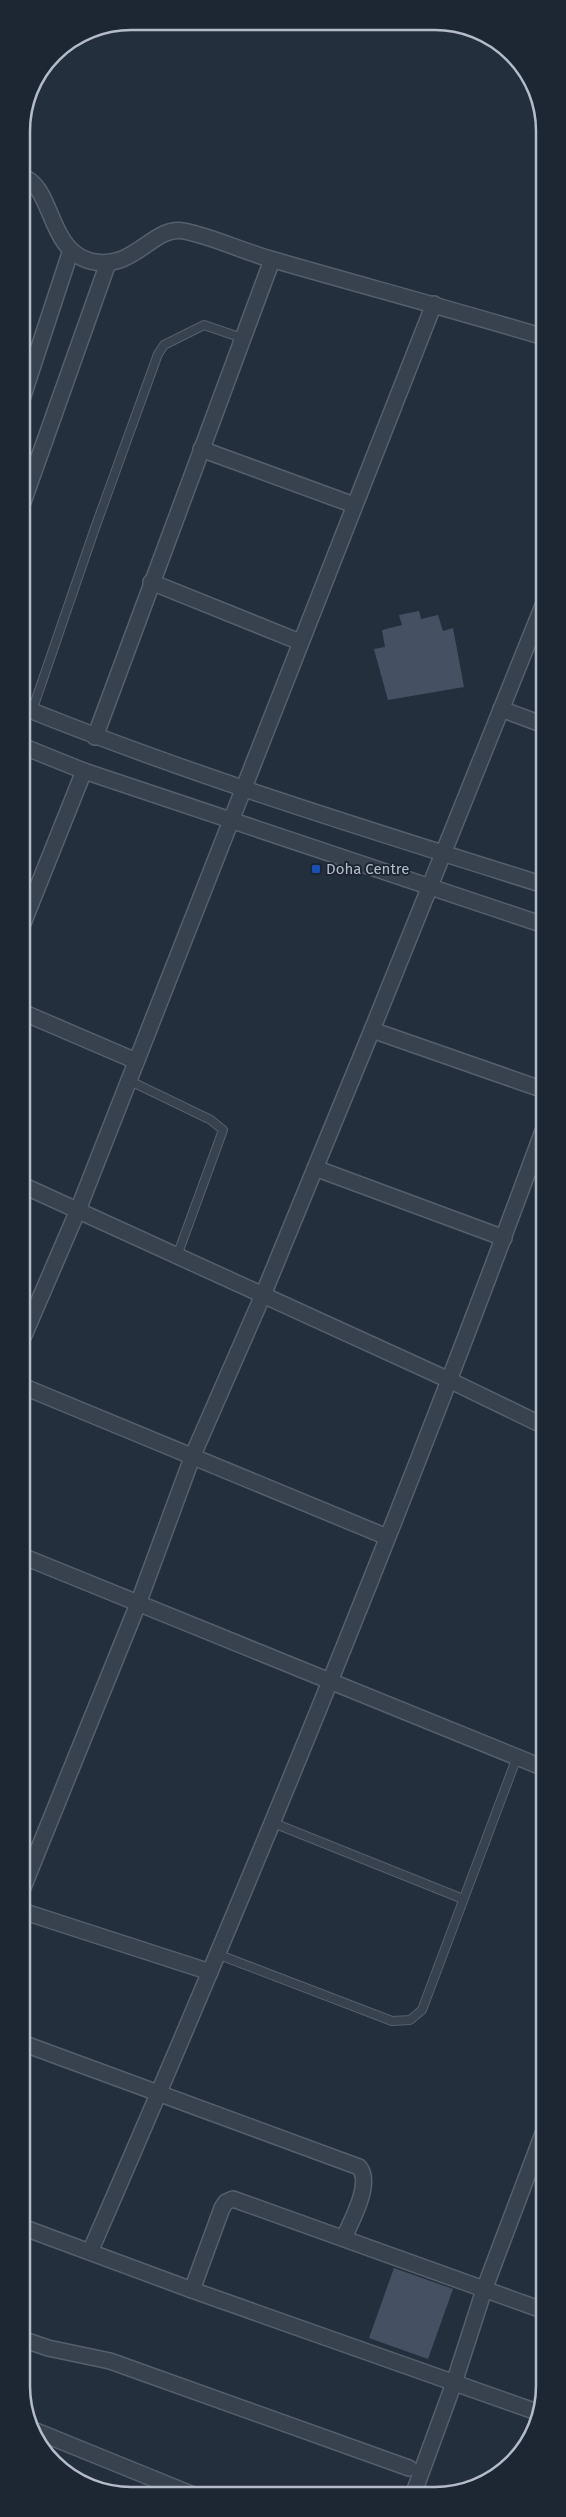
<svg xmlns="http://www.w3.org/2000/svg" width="566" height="2517" viewBox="0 0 566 2517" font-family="'Fira Sans',sans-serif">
  <rect width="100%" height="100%" fill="#242f3e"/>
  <!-- building -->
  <g fill="#455162">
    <path d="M419,611l2,8 17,-4 5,16 10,-3 11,59 -76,13 -14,-51 11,-2 -3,-17 20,-5 -3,-10z"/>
    <path d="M394,2268l59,21 -25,70 -59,-21z"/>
  </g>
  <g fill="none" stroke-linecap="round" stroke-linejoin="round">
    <defs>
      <g id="service">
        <path d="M32,711l63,-183 63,-174 6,-9 40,-20 38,13"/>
        <path d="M128,1080l83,40 12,10 -46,126"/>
        <path d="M271,1822l192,77"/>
        <path d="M217,1954l175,67 18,-1 12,-10 95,-253"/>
      </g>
      <g id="minor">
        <path d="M21,176c33,10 26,73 69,85 45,11 62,-36 94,-30 30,6 60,21 90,29 90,26 180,50 270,77"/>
        <path d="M22,399l49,-149"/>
        <path d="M201,449l153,56"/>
        <path d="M22,505l86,-242"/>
        <path d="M151,582l149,60"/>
        <path d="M22,707c171,69 347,123 522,178"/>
        <path d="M501,709l43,16"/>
        <path d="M95,737l177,-477"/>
        <path d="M22,746l62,25 460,154"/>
        <path d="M22,926l62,-155"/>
        <path d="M22,1012l114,49"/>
        <path d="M372,1030l172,60"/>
        <path d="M315,1168l189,70"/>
        <path d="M22,1185l427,195 95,46"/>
        <path d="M22,1340l56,-130 356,-906"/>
        <path d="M22,1386l365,151"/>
        <path d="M22,1556l522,212"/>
        <path d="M22,1890l116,-286 55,-149 70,-160 109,-265 172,-427"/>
        <path d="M22,1911l188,61"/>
        <path d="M22,2043l337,124c14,16 -8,54 -15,71"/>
        <path d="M22,2227l170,63 345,122"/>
        <path d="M90,2252c161,-370 315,-745 454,-1124"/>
        <path d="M192,2290l30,-82 4,-6 7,-3 312,112"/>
        <path d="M22,2339l26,9 62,13 299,107"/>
        <path d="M36,2431l155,63"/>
        <path d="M413,2495l41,-112 30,-93 60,-159"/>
      </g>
    </defs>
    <!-- service casing -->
    <use href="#service" stroke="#565f6c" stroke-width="10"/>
    <!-- minor casing -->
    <use href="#minor" stroke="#565f6c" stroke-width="18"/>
    <!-- service -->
    <use href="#service" stroke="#38414e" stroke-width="8"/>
    <!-- minor -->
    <use href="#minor" stroke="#38414e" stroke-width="15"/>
  </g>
  <!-- markers -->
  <rect fill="#1a4fb4" stroke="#1d2633" stroke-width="2" x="311" y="864" width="10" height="10" rx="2.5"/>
  <g text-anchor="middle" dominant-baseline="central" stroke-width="4" stroke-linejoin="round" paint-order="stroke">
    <!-- poi labels -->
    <g font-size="15" fill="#b4bcc9" stroke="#1d2633" text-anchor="start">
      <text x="326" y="869">Doha Centre</text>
    </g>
  </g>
  <!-- crop -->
  <path d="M0 0H566V2517H0ZM131 30H435A101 101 0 0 1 536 131V2386A101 101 0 0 1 435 2487H131A101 101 0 0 1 30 2386V131A101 101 0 0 1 131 30Z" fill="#1d2633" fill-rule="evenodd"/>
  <path fill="none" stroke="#b4bcc9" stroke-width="2.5" d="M131 30H435A101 101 0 0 1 536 131V2386A101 101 0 0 1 435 2487H131A101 101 0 0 1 30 2386V131A101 101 0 0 1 131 30Z"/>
</svg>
